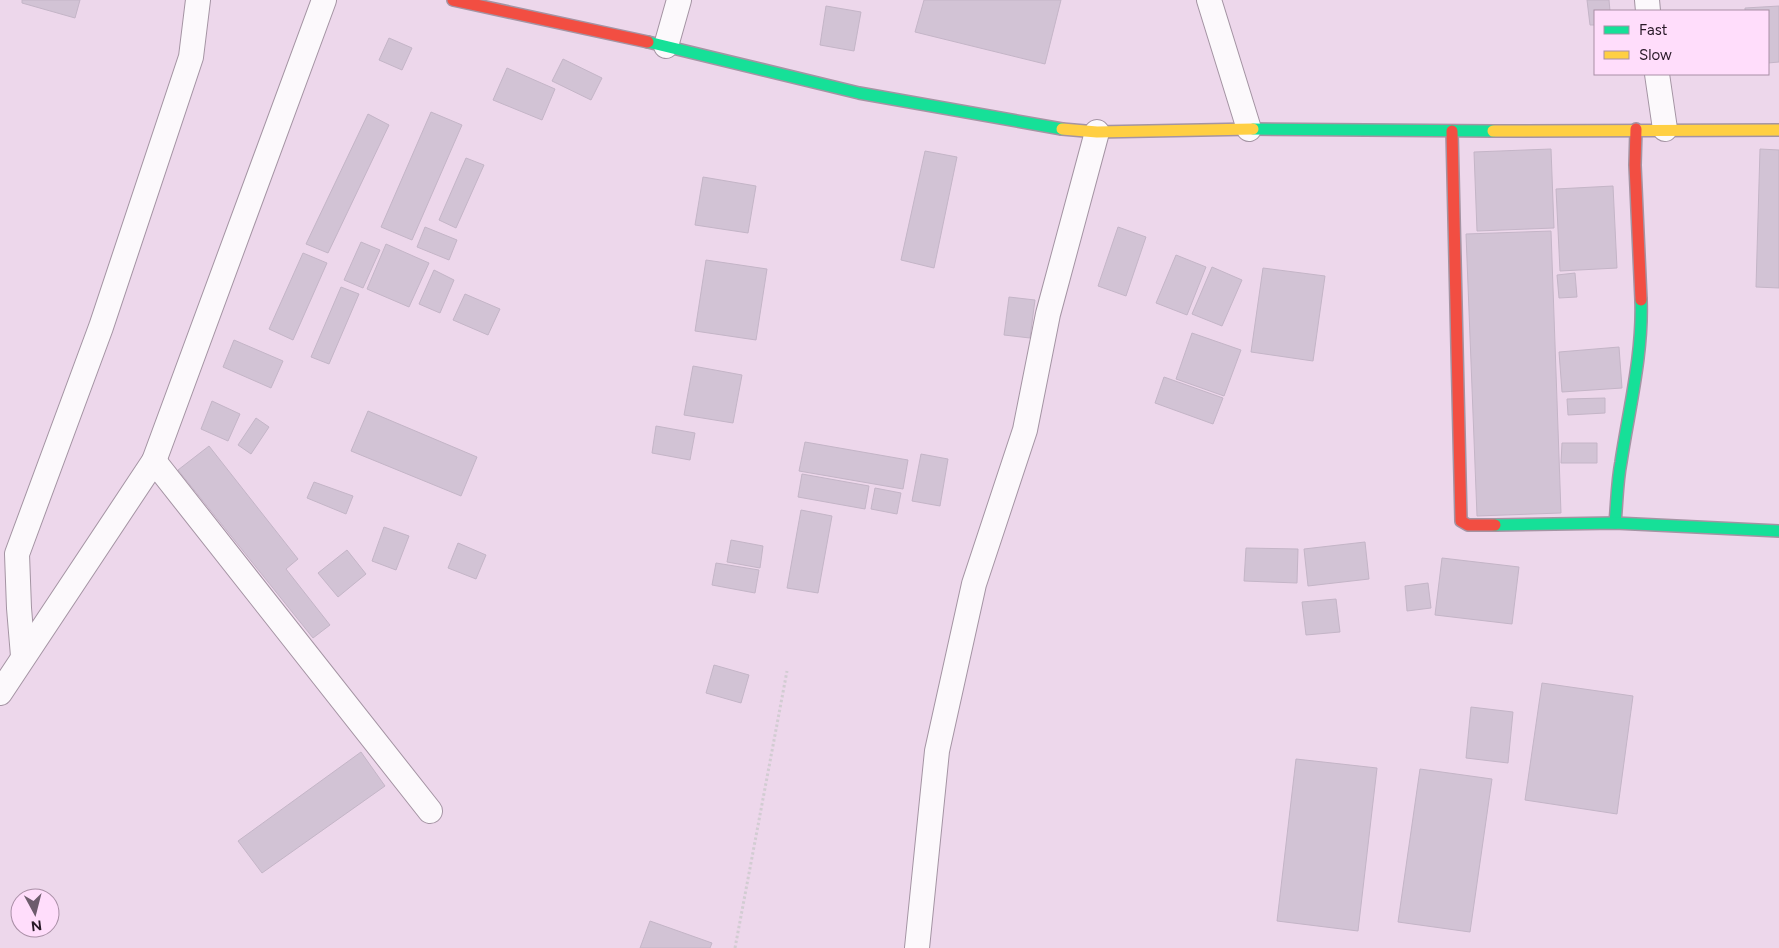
<svg xmlns="http://www.w3.org/2000/svg" width="1779" height="948" viewBox="0 0 1779 948" font-family="Figtree,sans-serif">
  <rect width="100%" height="100%" fill="#edd7eb"/>
  <!-- building -->
  <g fill="#d2c3d5" stroke="#c4b5c7">
    <path d="M22,0h58l-5,18 -53,-15z"/>
    <path d="M924,0h137l-16,64 -130,-32z"/>
    <path d="M1587,0h22l1,11h-15v14h-5z"/>
    <path d="M826,6l35,6 -7,39 -34,-6z"/>
    <path d="M1779,6v56l-11,1v-52h-23v-3z"/>
    <path d="M389,38l23,10 -10,22 -23,-10z"/>
    <path d="M563,59l39,19 -11,22 -39,-19z"/>
    <path d="M507,68l48,21 -13,31 -49,-20z"/>
    <path d="M431,112l31,13 -50,115 -31,-13z"/>
    <path d="M368,114l21,11 -61,128 -22,-9z"/>
    <path d="M1551,149l3,79 -77,3 -3,-79z"/>
    <path d="M1760,149l19,1v138l-23,-1z"/>
    <path d="M925,151l32,6 -23,111 -33,-8z"/>
    <path d="M466,158l18,7 -28,63 -17,-8z"/>
    <path d="M703,177l53,9 -8,47 -53,-8z"/>
    <path d="M1613,186l4,82 -57,3 -4,-82z"/>
    <path d="M425,227l32,13 -8,20 -32,-13z"/>
    <path d="M1118,227l28,10 -20,59 -28,-10z"/>
    <path d="M1551,231l10,282 -84,3 -11,-282z"/>
    <path d="M361,242l19,8 -17,38 -19,-8z"/>
    <path d="M386,244l43,19 -20,44 -42,-18z"/>
    <path d="M303,253l24,10 -34,77 -24,-11z"/>
    <path d="M1176,255l30,12 -19,48 -31,-12z"/>
    <path d="M706,260l61,9 -11,71 -61,-9z"/>
    <path d="M1212,267l30,13 -20,46 -30,-12z"/>
    <path d="M1263,268l62,8 -12,85 -62,-9z"/>
    <path d="M434,270l20,10 -14,33 -21,-9z"/>
    <path d="M1575,273l2,24 -18,1 -2,-23z"/>
    <path d="M341,287l18,7 -30,70 -18,-7z"/>
    <path d="M465,294l35,15 -12,26 -35,-15z"/>
    <path d="M1009,297l26,3 -5,38 -26,-3z"/>
    <path d="M1192,333l49,17 -17,46 -48,-17z"/>
    <path d="M234,340l49,21 -12,27 -48,-21z"/>
    <path d="M1619,347l3,41 -60,4 -3,-40z"/>
    <path d="M693,366l49,9 -9,48 -49,-8z"/>
    <path d="M1164,377l59,21 -10,26 -58,-21z"/>
    <path d="M1605,398v15l-37,2 -1,-16z"/>
    <path d="M212,401l28,13 -12,27 -27,-12z"/>
    <path d="M368,411l109,46 -16,39 -110,-45z"/>
    <path d="M256,418l13,9 -18,27 -13,-9z"/>
    <path d="M656,426l39,7 -5,27 -38,-7z"/>
    <path d="M805,442l103,18 -5,29 -104,-18z"/>
    <path d="M1562,443h35v20h-36z"/>
    <path d="M209,446l89,113 -12,10 44,56 -17,13 -135,-168z"/>
    <path d="M921,454l27,5 -8,47 -28,-5z"/>
    <path d="M802,474l67,12 -4,23 -67,-12z"/>
    <path d="M314,482l39,14 -7,18 -39,-16z"/>
    <path d="M875,488l26,5 -4,21 -26,-5z"/>
    <path d="M801,510l31,6 -14,77 -31,-5z"/>
    <path d="M384,527l25,9 -13,34 -24,-9z"/>
    <path d="M731,540l32,6 -3,22 -33,-6z"/>
    <path d="M1365,542l4,37 -61,7 -4,-37z"/>
    <path d="M458,543l28,12 -10,24 -28,-11z"/>
    <path d="M1246,548l52,1 -1,34 -53,-2z"/>
    <path d="M347,550l19,24 -28,23 -20,-24z"/>
    <path d="M1442,558l77,9 -7,57 -77,-9z"/>
    <path d="M716,563l43,7 -4,23 -43,-8z"/>
    <path d="M1428,583l3,25 -24,3 -2,-25z"/>
    <path d="M1336,599l4,33 -34,3 -4,-33z"/>
    <path d="M714,665l35,10 -8,28 -35,-10z"/>
    <path d="M1542,683l91,13 -16,118 -92,-14z"/>
    <path d="M1471,707l42,5 -5,51 -42,-5z"/>
    <path d="M361,752l24,34 -123,87 -24,-32z"/>
    <path d="M1296,759l81,9 -19,163 -81,-10z"/>
    <path d="M1420,769l72,10 -22,153 -72,-10z"/>
    <path d="M650,921l62,22 -2,5h-70z"/>
  </g>
  <g fill="none" stroke-linecap="round" stroke-linejoin="round">
    <defs>
      <g id="lane">
        <path d="M1209,0l40,129"/>
        <path d="M1647,0l1,11"/>
        <path d="M666,46l13,-46"/>
        <path d="M1657,74l8,55"/>
        <path d="M154,461l276,350"/>
        <path d="M23,656l-4,-48 -2,-54 84,-227 90,-270 7,-57"/>
        <path d="M0,693l154,-232 170,-461"/>
        <path d="M917,948l20,-197 37,-167 51,-154 23,-116 49,-182"/>
      </g>
      <g id="fast">
        <path d="M648,42l211,51 203,36"/>
        <path d="M1253,129l240,2"/>
        <path d="M1615,523c2,-20 2,-41 6,-61 8,-53 22,-108 20,-162"/>
        <path d="M1495,525l120,-2 164,8"/>
      </g>
      <g id="slow">
        <path d="M1062,129l35,3 156,-3"/>
        <path d="M1493,131l286,-1"/>
      </g>
      <g id="jam">
        <path d="M453,0l195,42"/>
        <path d="M1636,129l-1,36 6,135"/>
        <path d="M1452,131l9,390 7,4h27"/>
      </g>
    </defs>
    <!-- lane casing -->
    <use href="#lane" stroke="#a494a3" stroke-width="26"/>
    <!-- fast casing -->
    <use href="#fast" stroke="#a494a3" stroke-width="14"/>
    <!-- slow casing -->
    <use href="#slow" stroke="#a494a3" stroke-width="14"/>
    <!-- jam casing -->
    <use href="#jam" stroke="#a494a3" stroke-width="14"/>
    <!-- path -->
    <path stroke="#d2ccd2" stroke-width="3" stroke-dasharray="2.5 2.5" stroke-linecap="butt" d="M735,948l52,-277"/>
    <!-- lane -->
    <use href="#lane" stroke="#fcf9fc" stroke-width="24"/>
    <!-- fast -->
    <use href="#fast" stroke="#16e098" stroke-width="11"/>
    <!-- slow -->
    <use href="#slow" stroke="#ffcf43" stroke-width="11"/>
    <!-- jam -->
    <use href="#jam" stroke="#f24e42" stroke-width="11"/>
  </g>
  <!-- legend -->
  <rect x="1594" y="10" width="175" height="65" fill="#ffddfb" stroke="#a98fa6"/>
  <rect x="1604" y="26" width="25" height="8" fill="#16e098" stroke="#a98fa6"/>
  <text x="1639" y="35" font-size="15" fill="#281927">Fast</text>
  <rect x="1604" y="51" width="25" height="8" fill="#ffcf43" stroke="#a98fa6"/>
  <text x="1639" y="60" font-size="15" fill="#281927">Slow</text>
  <!-- north arrow -->
  <g transform="translate(35 913) rotate(173)"><circle r="24" fill="#ffddfb" stroke="#a98fa6"/>
  <path d="M0-4L9 19L0 12L-9 19Z" fill="#6d5c6c"/>
  <text y="-8" font-size="14" font-weight="bold" text-anchor="middle" fill="#281927">N</text>
  </g>
</svg>
